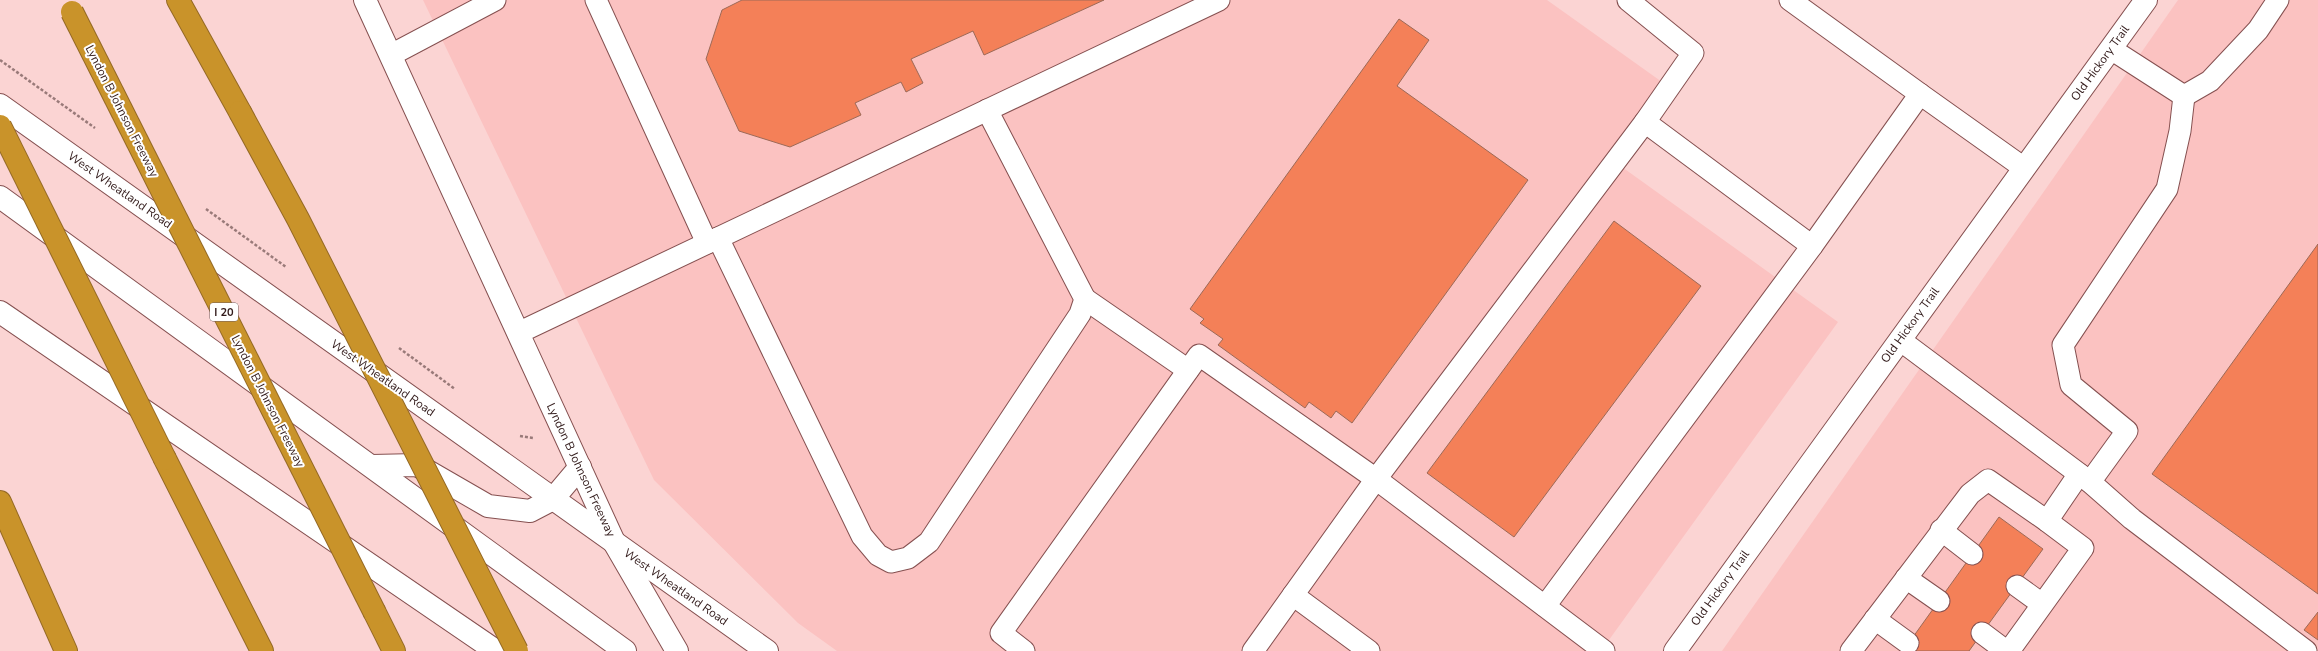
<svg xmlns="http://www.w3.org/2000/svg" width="2318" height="651" viewBox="0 0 2318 651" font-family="'Nunito Sans',sans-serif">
  <rect width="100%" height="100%" fill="#fbd4d3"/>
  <!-- built -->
  <g fill="#fbc2c1">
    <path d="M423,0h1124l115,82 -54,75 230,165 -237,329h-764l-39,-28 -144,-143z"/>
    <path d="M2178,0h140v651h-596z"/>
  </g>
  <!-- building -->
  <g fill="#f48058" stroke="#9c6957">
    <path d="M742,0h362l-120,55 -11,-24 -62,28 12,24 -17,9 -5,-10 -46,21 6,12 -71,32 -51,-16 -33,-72 16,-49z"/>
    <path d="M1399,19l30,21 -32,46 131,94 -176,243 -16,-12 -5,7 -22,-16 -4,6 -87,-63 5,-6 -23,-16 4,-4 -14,-10z"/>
    <path d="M1614,221l87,65 -187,251 -87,-64z"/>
    <path d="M2318,244v350l-166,-120z"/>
    <path d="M1999,517l44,32 -74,102h-66z"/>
    <path d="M2318,612v28l-14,-10z"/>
  </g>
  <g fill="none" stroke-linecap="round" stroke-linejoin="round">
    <defs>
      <g id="lane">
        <path d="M596,0l111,243"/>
        <path d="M1628,0l65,53 -48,69"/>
        <path d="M1790,0l130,94"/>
        <path d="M2111,49l73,47 26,-15 48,-51 20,-30"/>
        <path d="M391,55l104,-55"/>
        <path d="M718,238l144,298 16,19 13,7 17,-4 21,-16 151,-228 5,-15 -98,-189"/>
        <path d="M1085,299l103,71"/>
        <path d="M518,333l701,-333"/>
        <path d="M1900,340l190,142 42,37 174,132"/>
        <path d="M2090,482l37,-51 -56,-46 -8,-40 104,-156 13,-58 4,-35"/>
        <path d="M1941,530l31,24"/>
        <path d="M1906,578l33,23"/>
        <path d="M2017,586l25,18"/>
        <path d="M1293,595l76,56"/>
        <path d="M1545,606l267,-360"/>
        <path d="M1875,619l33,24"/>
        <path d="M1982,633l24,18"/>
        <path d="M1024,651l-23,-18 198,-278 177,124 269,-357 167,124 108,-152 104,74"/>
        <path d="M1253,651l123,-172 228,172"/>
        <path d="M1851,651l119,-157 18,-14 59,41 32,-47"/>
        <path d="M2009,651l74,-103 -36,-27"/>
      </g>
      <g id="secondary">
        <path d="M365,0l250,544 62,107"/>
        <path d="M0,105l767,546"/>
        <path d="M0,197l625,454"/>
        <path d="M0,312l496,339"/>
        <path d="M372,466l45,-1 71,41 42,5 23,-12 27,-32"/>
        <path d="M1675,651l471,-651"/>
      </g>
      <g id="highway">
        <path d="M178,0l62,112"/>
        <path d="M165,459l97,192"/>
        <path d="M0,502l66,149"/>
        <path d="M375,613l19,38"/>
      </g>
    </defs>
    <!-- lane casing -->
    <use href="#lane" stroke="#855050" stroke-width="23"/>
    <!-- secondary casing -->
    <use href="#secondary" stroke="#855050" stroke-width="24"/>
    <!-- highway casing -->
    <use href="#highway" stroke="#946925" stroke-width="24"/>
    <!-- path -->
    <g stroke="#997a79" stroke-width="2.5" stroke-dasharray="3 2" stroke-linecap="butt">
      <path d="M0,60l95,68"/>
      <path d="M206,209l80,58"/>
      <path d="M399,348l56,41"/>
      <path d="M520,436l13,2"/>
    </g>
    <!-- lane -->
    <use href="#lane" stroke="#fff" stroke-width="21"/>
    <!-- secondary -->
    <use href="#secondary" stroke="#fff" stroke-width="22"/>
    <!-- highway -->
    <use href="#highway" stroke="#c9932a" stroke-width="22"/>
    <defs>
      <g id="highway-bridge">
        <path d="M72,12l303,601"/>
        <path d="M240,112l58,107 219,432"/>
        <path d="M0,126l165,333"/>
      </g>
    </defs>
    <!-- highway-bridge casing -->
    <use href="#highway-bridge" stroke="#946925" stroke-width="24" stroke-linecap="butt"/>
    <!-- highway-bridge -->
    <use href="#highway-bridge" stroke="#c9932a" stroke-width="22"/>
  </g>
  <g text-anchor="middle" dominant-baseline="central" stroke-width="4" stroke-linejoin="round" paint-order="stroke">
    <!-- shield labels -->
    <rect fill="#fff" stroke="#705f5f" stroke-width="1" x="210" y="303" width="28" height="18" rx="3"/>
    <g font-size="11" font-weight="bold" fill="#321b1b">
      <text x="224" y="312">I 20</text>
    </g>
    <!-- street labels -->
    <g font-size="12" fill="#321b1b" stroke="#fff">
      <text transform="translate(2100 63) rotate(-54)">Old Hickory Trail</text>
      <text transform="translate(122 111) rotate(63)">Lyndon B Johnson Freeway</text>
      <text transform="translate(120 190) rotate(35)">West Wheatland Road</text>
      <text transform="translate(1910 325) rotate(-54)">Old Hickory Trail</text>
      <text transform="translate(383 378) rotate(35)">West Wheatland Road</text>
      <text transform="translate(268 401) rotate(63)">Lyndon B Johnson Freeway</text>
      <text transform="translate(581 470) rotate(65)">Lyndon B Johnson Freeway</text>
      <text transform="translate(676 587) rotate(35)">West Wheatland Road</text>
      <text transform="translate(1720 588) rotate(-54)">Old Hickory Trail</text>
    </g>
  </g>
</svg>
